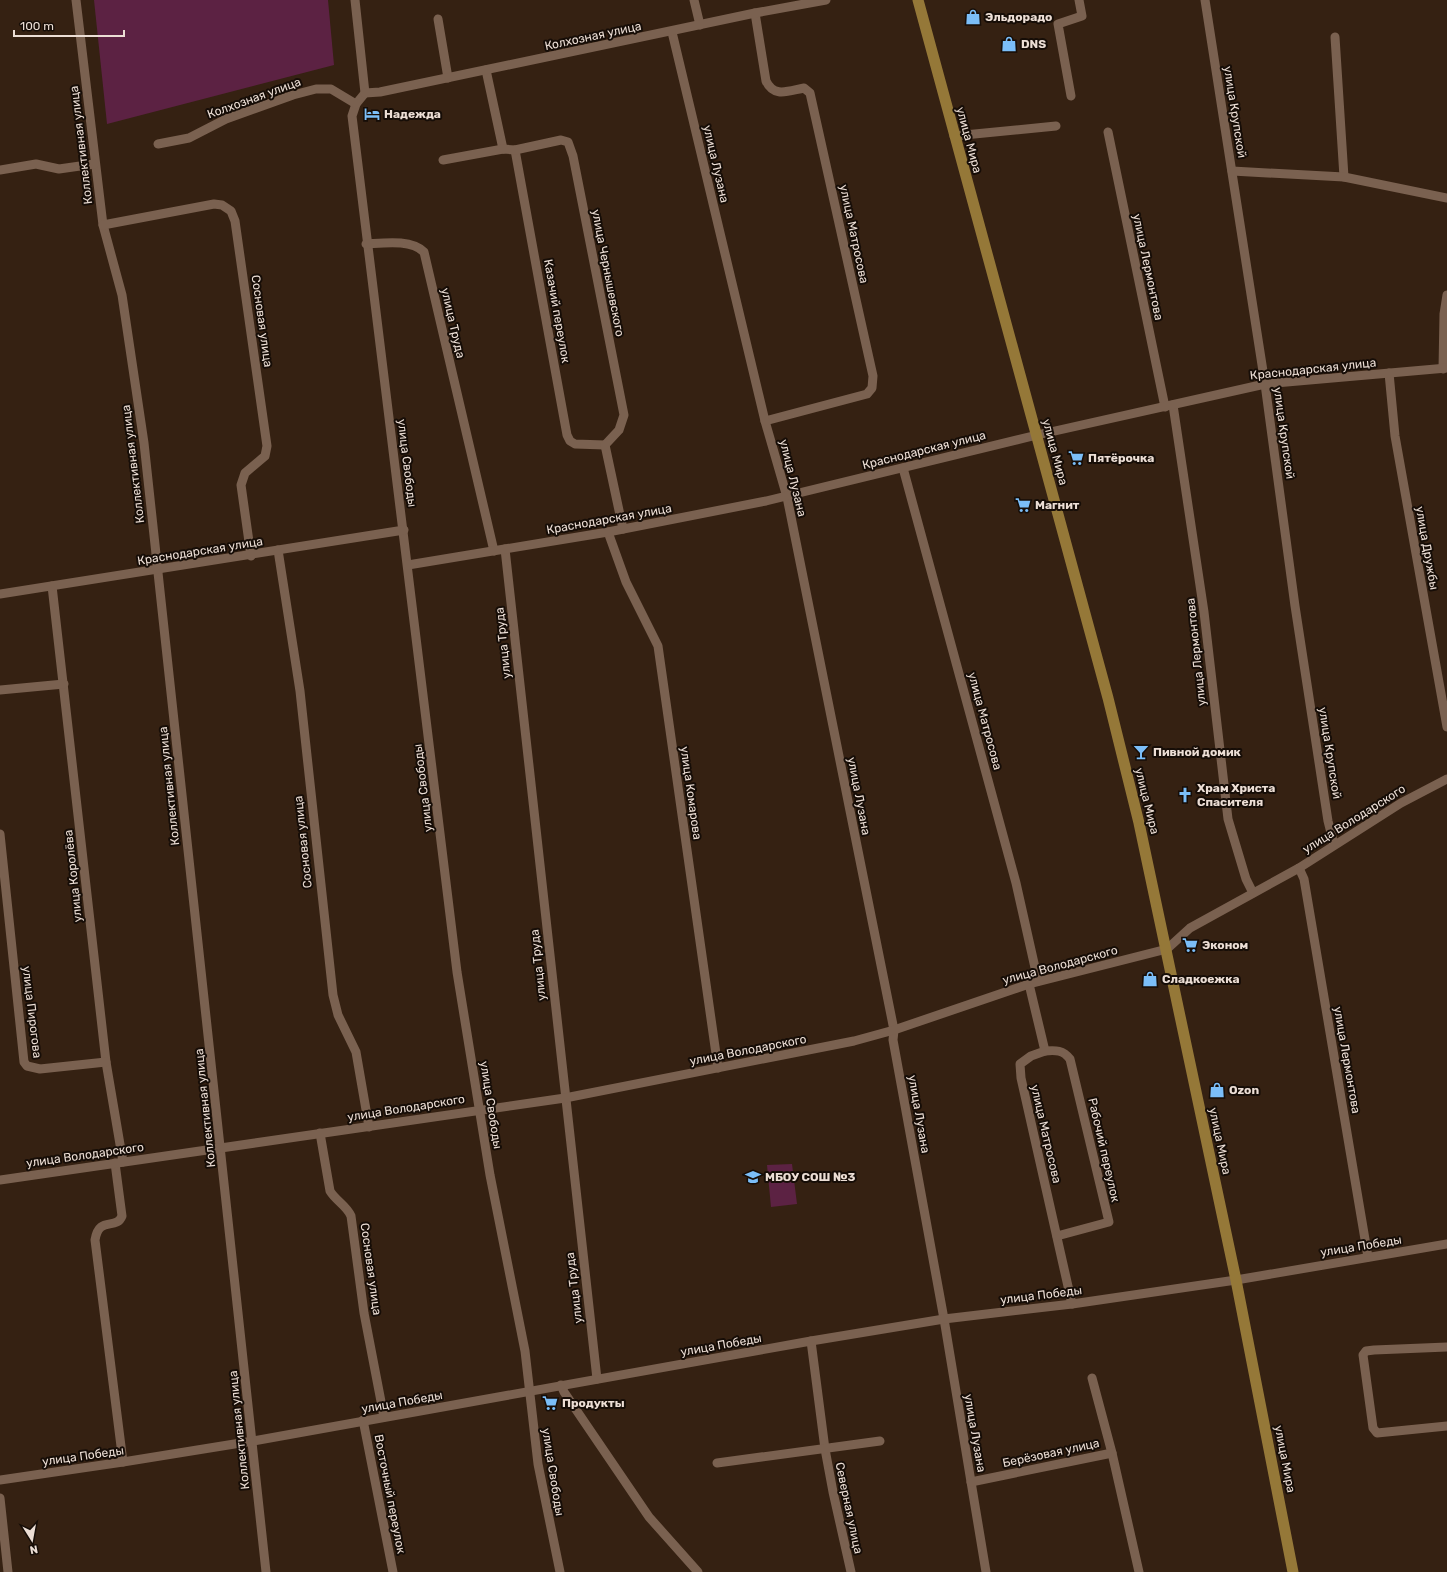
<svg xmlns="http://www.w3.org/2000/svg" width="1447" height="1572" viewBox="0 0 1447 1572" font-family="Rubik,sans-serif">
  <rect width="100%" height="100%" fill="#352112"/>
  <!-- green -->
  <g fill="#5c2243">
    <path d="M94,0h234l6,65 -227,59z"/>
    <path d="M792,1164l5,40 -26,3 -4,-42z"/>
  </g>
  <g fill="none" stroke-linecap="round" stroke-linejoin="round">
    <!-- minor -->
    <g stroke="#7a6150" stroke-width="9">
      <path d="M76,0l27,225 19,70 22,148 122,1129"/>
      <path d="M355,0l10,93 -9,11 -4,12 105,856 33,203 35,176 13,113 22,108"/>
      <path d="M694,0l6,25"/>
      <path d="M1205,0l60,384 30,222 33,215 6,24"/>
      <path d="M755,13l11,68c8,17 22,10 38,7l6,5 63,283 -1,12 -5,6 -102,27"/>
      <path d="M438,19l10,59"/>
      <path d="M672,32l93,389 22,76 107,533 -1,10 51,279 42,253"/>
      <path d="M1335,37l9,140"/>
      <path d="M486,70l17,79"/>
      <path d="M365,93l15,-1 375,-79 71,-13"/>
      <path d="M1071,96l-13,-72 24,-8 -3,-16"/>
      <path d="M1108,132l57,275"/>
      <path d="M954,136l102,-10"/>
      <path d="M158,144l31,-6 37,-19 67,-24 23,-6h15l25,15"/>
      <path d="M515,150l52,285 3,6 5,3 30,1"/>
      <path d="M443,160l60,-11 12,1 46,-10 7,2 5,14 51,259 -5,15 -14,15"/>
      <path d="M0,170l36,-6 23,5 35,-5"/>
      <path d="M1232,171l112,6 103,21"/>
      <path d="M103,225l111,-21 8,1 9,6 4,10 32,225 -2,10 -20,17 -4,12 10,71"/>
      <path d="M366,244c18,-1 45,-5 58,8l70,299"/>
      <path d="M1443,369l1,-55 3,-19"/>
      <path d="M1389,373l6,63 52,291"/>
      <path d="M1173,405l31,207 24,207 18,60 7,14"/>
      <path d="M605,445l18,84"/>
      <path d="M903,468l113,415 22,98"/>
      <path d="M608,532l18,50 32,64 60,422"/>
      <path d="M505,549l92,830"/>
      <path d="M278,550l22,141 33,304 5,20 18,37 13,75"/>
      <path d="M408,565l200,-33 158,-31 271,-66 228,-51 182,-16"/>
      <path d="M52,586l54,476 17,100"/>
      <path d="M0,594l404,-64"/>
      <path d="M0,690l64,-6"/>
      <path d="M0,834l24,228 3,4 13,3 66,-7"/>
      <path d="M1299,868l5,11 64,378"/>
      <path d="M1029,984l16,67 -14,5 -11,8 1,14 51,226"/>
      <path d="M1045,1051c11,-1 18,-1 25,8l39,163 -52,14"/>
      <path d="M320,1133l10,58c6,10 17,15 21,25l13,97 20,104"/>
      <path d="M115,1163l7,53c-6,15 -23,-1 -27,24l28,222"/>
      <path d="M0,1180l565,-82 289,-57 40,-11 135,-46 138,-35 23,-21 109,-60 102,-65 46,-24"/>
      <path d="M811,1341l14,108 8,43 18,80"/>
      <path d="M1447,1347l-73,3 -8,1 -3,4 10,73 4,5 70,-7"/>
      <path d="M1092,1378l20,75 27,119"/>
      <path d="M561,1385l3,7 85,125 49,55"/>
      <path d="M363,1420l30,152"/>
      <path d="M717,1463l163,-22"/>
      <path d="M0,1480l123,-18 130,-21 558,-100 133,-22 128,-15 164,-24 211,-36"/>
      <path d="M971,1482l141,-29"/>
      <path d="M0,1498l8,74"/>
    </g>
    <!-- major -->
    <path stroke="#957838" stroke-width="11" d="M918,0l190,698 31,125 97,457 57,292"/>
  </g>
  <!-- icons -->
  <defs>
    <symbol id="shop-bare" viewBox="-9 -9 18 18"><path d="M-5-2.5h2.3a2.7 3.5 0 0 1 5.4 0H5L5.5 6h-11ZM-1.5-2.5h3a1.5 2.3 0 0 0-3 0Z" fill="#7bbef8" stroke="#160d07" stroke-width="2.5" paint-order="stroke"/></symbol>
    <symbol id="hotel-bare" viewBox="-9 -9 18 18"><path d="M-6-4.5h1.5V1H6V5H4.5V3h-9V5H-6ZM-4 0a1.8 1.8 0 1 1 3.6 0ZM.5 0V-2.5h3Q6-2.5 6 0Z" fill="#7bbef8" stroke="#160d07" stroke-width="2.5" paint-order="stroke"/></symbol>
    <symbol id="supermarket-bare" viewBox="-9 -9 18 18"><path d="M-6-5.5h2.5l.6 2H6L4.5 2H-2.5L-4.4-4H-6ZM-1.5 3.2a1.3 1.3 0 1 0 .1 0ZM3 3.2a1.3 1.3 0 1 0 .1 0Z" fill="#7bbef8" stroke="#160d07" stroke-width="2.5" paint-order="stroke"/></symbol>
    <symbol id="bar-bare" viewBox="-9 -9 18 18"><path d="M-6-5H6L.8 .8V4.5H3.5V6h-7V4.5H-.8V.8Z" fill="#7bbef8" stroke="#160d07" stroke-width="2.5" paint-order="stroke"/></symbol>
    <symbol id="church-bare" viewBox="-9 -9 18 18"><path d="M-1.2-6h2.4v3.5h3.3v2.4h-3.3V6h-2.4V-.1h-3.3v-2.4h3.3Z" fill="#7bbef8" stroke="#160d07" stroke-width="2.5" paint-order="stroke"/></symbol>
    <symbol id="school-bare" viewBox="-9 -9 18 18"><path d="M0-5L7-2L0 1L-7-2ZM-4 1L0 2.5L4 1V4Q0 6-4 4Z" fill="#7bbef8" stroke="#160d07" stroke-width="2.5" paint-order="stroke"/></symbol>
  </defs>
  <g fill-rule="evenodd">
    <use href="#shop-bare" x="962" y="6" width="22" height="22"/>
    <use href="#shop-bare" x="998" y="33" width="22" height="22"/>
    <use href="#hotel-bare" x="361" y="103" width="22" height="22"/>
    <use href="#supermarket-bare" x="1065" y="447" width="22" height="22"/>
    <use href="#supermarket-bare" x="1012" y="494" width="22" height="22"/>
    <use href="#bar-bare" x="1130" y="741" width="22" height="22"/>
    <use href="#church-bare" x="1174" y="784" width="22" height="22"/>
    <use href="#supermarket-bare" x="1179" y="934" width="22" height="22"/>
    <use href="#shop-bare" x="1139" y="968" width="22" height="22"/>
    <use href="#shop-bare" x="1206" y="1079" width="22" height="22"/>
    <use href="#school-bare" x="742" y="1166" width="22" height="22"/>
    <use href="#supermarket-bare" x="539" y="1392" width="22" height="22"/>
  </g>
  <g text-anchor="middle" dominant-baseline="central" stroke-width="4" stroke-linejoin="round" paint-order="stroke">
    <!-- poi labels -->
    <g font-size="12" font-weight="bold" fill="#ecded5" stroke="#160d07" text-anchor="start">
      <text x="985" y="17">Эльдорадо</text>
      <text x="1021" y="44">DNS</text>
      <text x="384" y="114">Надежда</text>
      <text x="1088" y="458">Пятёрочка</text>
      <text x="1035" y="505">Магнит</text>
      <text x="1153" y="752">Пивной домик</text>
      <text x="1197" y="788">Храм Христа<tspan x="1197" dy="14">Спасителя</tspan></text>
      <text x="1202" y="945">Эконом</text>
      <text x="1162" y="979">Сладкоежка</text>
      <text x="1229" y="1090">Ozon</text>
      <text x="765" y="1177">МБОУ СОШ №3</text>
      <text x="562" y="1403">Продукты</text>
    </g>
    <!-- street labels -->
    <g font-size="12" fill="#ecded5" stroke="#160d07">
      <text transform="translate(593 36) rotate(-12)">Колхозная улица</text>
      <text transform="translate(254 98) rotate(-20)">Колхозная улица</text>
      <text transform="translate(1235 112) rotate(81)">улица Крупской</text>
      <text transform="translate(969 140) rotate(75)">улица Мира</text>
      <text transform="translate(81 145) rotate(-97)">Коллективная улица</text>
      <text transform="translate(716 164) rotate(77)">улица Лузана</text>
      <text transform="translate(854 234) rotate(78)">улица Матросова</text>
      <text transform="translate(1148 267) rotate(78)">улица Лермонтова</text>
      <text transform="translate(608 273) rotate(79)">улица Чернышевского</text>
      <text transform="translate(557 311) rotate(80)">Казачий переулок</text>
      <text transform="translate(262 321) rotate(82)">Сосновая улица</text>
      <text transform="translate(453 323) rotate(77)">улица Труда</text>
      <text transform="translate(1313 369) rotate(-6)">Краснодарская улица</text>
      <text transform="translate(1284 433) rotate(82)">улица Крупской</text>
      <text transform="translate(924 450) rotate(-14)">Краснодарская улица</text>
      <text transform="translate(1055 452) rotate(75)">улица Мира</text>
      <text transform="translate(407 463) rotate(83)">улица Свободы</text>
      <text transform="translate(133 464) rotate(-97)">Коллективная улица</text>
      <text transform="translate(793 478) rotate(76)">улица Лузана</text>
      <text transform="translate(609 519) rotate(-10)">Краснодарская улица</text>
      <text transform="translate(1427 548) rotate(80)">улица Дружбы</text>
      <text transform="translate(200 551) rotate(-9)">Краснодарская улица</text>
      <text transform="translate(503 643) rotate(-96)">улица Труда</text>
      <text transform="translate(1196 652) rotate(-96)">улица Лермонтова</text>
      <text transform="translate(985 721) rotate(75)">улица Матросова</text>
      <text transform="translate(1330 753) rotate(81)">улица Крупской</text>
      <text transform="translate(169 786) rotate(-96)">Коллективная улица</text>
      <text transform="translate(423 788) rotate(-97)">улица Свободы</text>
      <text transform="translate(691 793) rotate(82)">улица Комарова</text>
      <text transform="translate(859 796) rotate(79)">улица Лузана</text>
      <text transform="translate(1147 801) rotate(76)">улица Мира</text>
      <text transform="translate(1354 819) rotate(-32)">улица Володарского</text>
      <text transform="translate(303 842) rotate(-96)">Сосновая улица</text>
      <text transform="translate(73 876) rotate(-96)">улица Королёва</text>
      <text transform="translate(538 965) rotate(-96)">улица Труда</text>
      <text transform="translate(1060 965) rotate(-15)">улица Володарского</text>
      <text transform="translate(32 1012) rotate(83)">улица Пирогова</text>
      <text transform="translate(748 1050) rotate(-11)">улица Володарского</text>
      <text transform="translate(1347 1060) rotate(80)">улица Лермонтова</text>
      <text transform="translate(491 1105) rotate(81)">улица Свободы</text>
      <text transform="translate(205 1108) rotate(-96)">Коллективная улица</text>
      <text transform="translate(406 1108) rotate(-9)">улица Володарского</text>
      <text transform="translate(919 1114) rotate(80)">улица Лузана</text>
      <text transform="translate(1046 1134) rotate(77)">улица Матросова</text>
      <text transform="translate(1220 1141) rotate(78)">улица Мира</text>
      <text transform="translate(1104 1150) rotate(77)">Рабочий переулок</text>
      <text transform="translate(85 1155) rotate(-8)">улица Володарского</text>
      <text transform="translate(1361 1246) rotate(-9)">улица Победы</text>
      <text transform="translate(371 1269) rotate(82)">Сосновая улица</text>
      <text transform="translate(574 1288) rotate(-97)">улица Труда</text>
      <text transform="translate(1041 1295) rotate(-7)">улица Победы</text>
      <text transform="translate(721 1345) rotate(-10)">улица Победы</text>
      <text transform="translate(402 1402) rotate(-10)">улица Победы</text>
      <text transform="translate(239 1430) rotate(-96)">Коллективная улица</text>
      <text transform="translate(975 1433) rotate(80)">улица Лузана</text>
      <text transform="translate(1051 1453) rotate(-12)">Берёзовая улица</text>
      <text transform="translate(83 1456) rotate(-8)">улица Победы</text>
      <text transform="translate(1285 1459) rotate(79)">улица Мира</text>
      <text transform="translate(553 1472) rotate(81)">улица Свободы</text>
      <text transform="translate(390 1494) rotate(79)">Восточный переулок</text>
      <text transform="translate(849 1508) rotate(78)">Северная улица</text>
    </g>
  </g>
  <!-- north arrow -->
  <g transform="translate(32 1540) rotate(169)" stroke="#160d07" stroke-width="3" paint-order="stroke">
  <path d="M0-3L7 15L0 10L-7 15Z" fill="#ecded5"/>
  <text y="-6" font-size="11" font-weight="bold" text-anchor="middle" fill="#ecded5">N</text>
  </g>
  <!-- scale -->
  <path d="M14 30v6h110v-6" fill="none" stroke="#ecded5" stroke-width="2"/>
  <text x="20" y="30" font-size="12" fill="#ecded5" stroke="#160d07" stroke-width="3" paint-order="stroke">100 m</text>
</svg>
